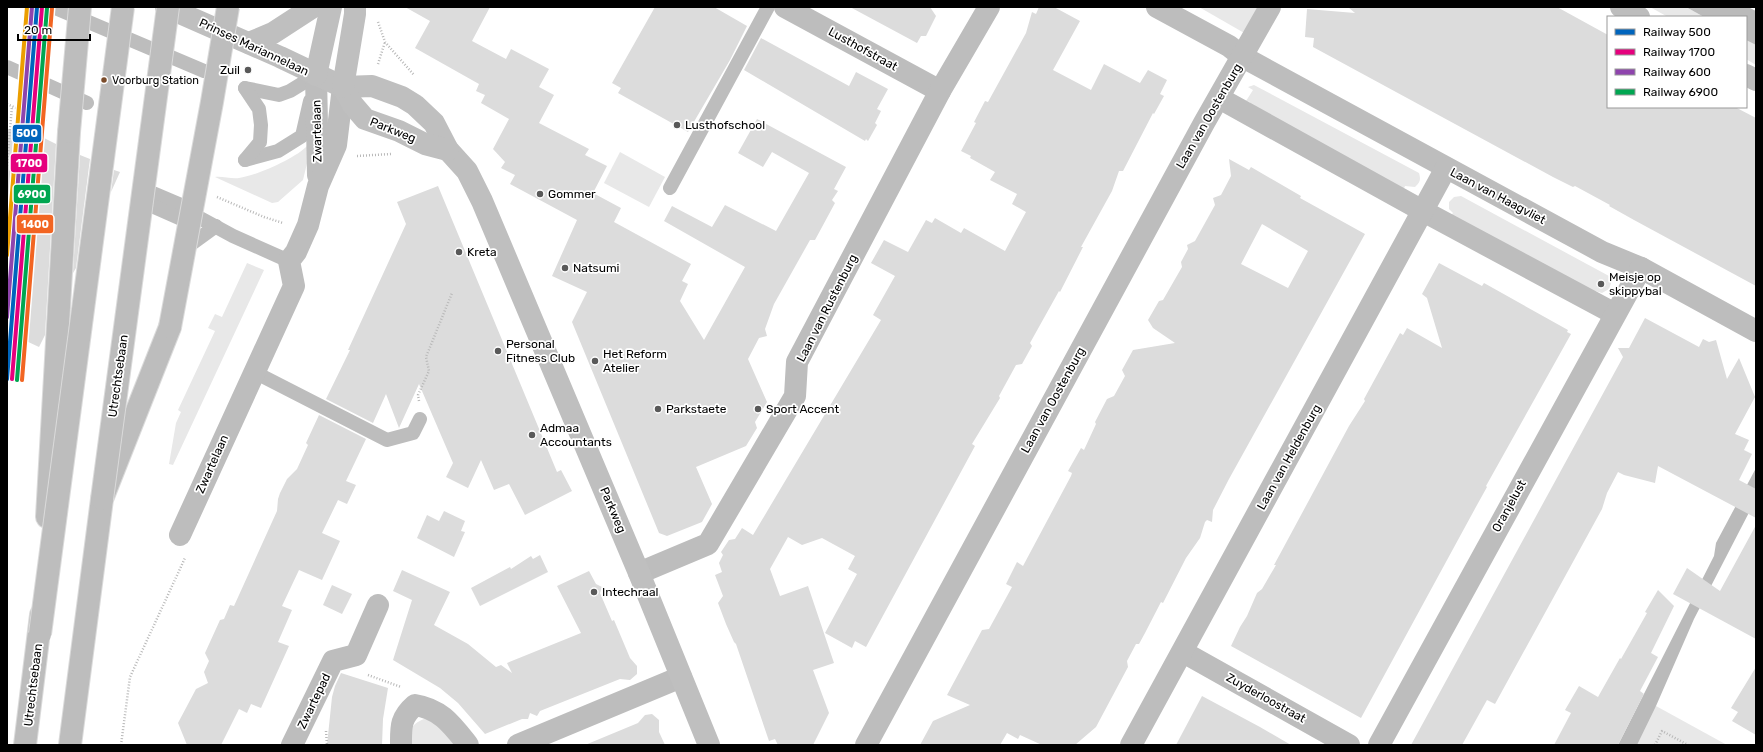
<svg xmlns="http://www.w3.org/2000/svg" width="1763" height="752" viewBox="0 0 1763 752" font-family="Rubik,sans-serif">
  <rect width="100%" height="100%" fill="#fff"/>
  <!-- green -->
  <g fill="#e8e8e8">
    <path d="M1199,7h61l-14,27z"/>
    <path d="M1650,7h36l18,10h-36z"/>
    <path d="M1746,40l10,5v20l-10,-6z"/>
    <path d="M1254,85l165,88c2,7 1,9 -4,14l-10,-1 -2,5 -155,-84 2,-5 -4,-1 7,-11 -5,-3z"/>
    <path d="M307,146l4,1 -8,33 -25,22 -6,1 -57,-26c7,-1 16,2 24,1 17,-2 57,-20 68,-32z"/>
    <path d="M620,152l45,25 -16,30 -45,-24z"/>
    <path d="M1461,196l148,80 2,7 -2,6 -7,4 -7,-2 -2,3 -143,-77 3,-4 -4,-4v-7l5,-5z"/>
    <path d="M247,263l17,7 -91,195 -4,-1 7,-41 5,-11 -3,-2 37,-79 -7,-3 7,-14 7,3z"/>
    <path d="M1656,706l71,39h-97z"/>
    <path d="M424,719l11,1 24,25h-50c0,-15 1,-20 15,-26z"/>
  </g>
  <!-- water -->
  <g fill="#bababa">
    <path d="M1686,7h62l8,4v34l-10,-5v-23h-42z"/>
    <path d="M1756,468v31l-62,120 -38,87 -19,39h-19l96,-189 2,-13z"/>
  </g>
  <!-- building -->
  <g fill="#dcdcdc" fill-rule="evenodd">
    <path d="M405,7h85l-18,34 34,18 5,-10 38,20 -10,18 15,8 -15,28 50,26 -4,6 22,11 -14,27 28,15 -7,14 77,42 -9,17 6,3 -8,17 24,39 41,-73 -81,-46 8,-15 40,21 13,-22 51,26 33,-58 -37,-21 -9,15 -25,-14 19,-34 89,48 -12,22 4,2 -6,9 3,3 -20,37h-5l-36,64 -9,25 2,7 -8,2 -11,21 19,43 -12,20 2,6 -11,18 -50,21 16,37 -10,18 -35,14 -8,-3 -87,-211 15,-30 -35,-16 25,-56 -67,-36 5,-9 -14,-7 4,-6 -12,-13 16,-30 -28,-16 4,-8 -9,-4 3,-7 -64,-36 15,-27z"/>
    <path d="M655,7h59l33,19 -17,34 -42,72 -70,-39 3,-5 -9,-5z"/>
    <path d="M850,7h80l6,9 -10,20h-5l-4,7z"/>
    <path d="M1039,7h15l26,14 -27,49 38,20 13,-26 36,19 8,-13 19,10 -7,14 4,2 -10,18 -1,-1 -30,58h-4l-7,20 -31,56h2l-23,45 -1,-1 -29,52 2,3 -10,18 -6,1 -17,31 1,2 -28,46 3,2 -109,201 -11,-6 -3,7 -27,-15 32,-59 -9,-5 7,-13 -33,-18 -20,7 -14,-8 -18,32 10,27 28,-10 26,77 -21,7 16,43 -16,32h-35l-3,-6 -6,2 -33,-97 -2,-2 -8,-18 -8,-21 5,-7 -8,-21 7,-3 -3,-9 4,-8 -2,-3 8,-12 6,-1 7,-11 11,7 128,-215 -8,-5 22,-39 -24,-13 13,-23 24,12 18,-32 6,3 3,-5 26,15 3,-5 41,23 21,-39 -14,-8 5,-10 -27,-14 5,-8 -25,-14 1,-2 -10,-5 15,-28 -2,-1 11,-21 3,1 38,-69 6,-21 4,2z"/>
    <path d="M1348,7h209l51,28v72h127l21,11v168l-122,-66 -25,-14 1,-1 -35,-19 -2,1 -20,-10 -240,-130 1,-9 -9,-1 2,-28 48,4z"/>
    <path d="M761,38l88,48 7,-14 32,17 -11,20 4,2 -6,12 2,2 -9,16 -2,-2 -1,2 -121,-71z"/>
    <path d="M7,129l33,2v5l16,8 -11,191 -6,12 -32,-15z"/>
    <path d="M80,155l10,4 -14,109 -3,5z"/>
    <path d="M1229,159l20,11 2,-3 50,29 -1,2 65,36 -136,245 -16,31 -1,12 -5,-2 -2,2 -5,16 -14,20 -23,45 -2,-1 -16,31 -6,11h-3l-9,17 1,6 -32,60 -21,18h-33l-22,-10 -2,4 -11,-6 -7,12h-80l13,-24 37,-16 -23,-10 35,-65 7,-1 23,-42 -6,-3 11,-22 6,4 48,-90 1,-3 -4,-2 13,-23 3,2 12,-26 -1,-2 12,-23 7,-3 11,-20 -3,-6 11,-20 42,-7 -22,-15 -5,-8 11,-19 4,-1 19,-33 -1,-5 7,-13 -1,-4 8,-4 20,-36 -2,-7 8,-3 10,-19zM1262,224l46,27 -20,37 -47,-24z"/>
    <path d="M114,170l6,2 -9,20z"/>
    <path d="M438,186l119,286 4,-2 11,21 -47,24 -16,-31 -15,6 -13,-30 -13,28 -22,-11 7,-14 -34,-79 -20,44 -13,-34 -13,29 -47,-24 24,-49h-2l58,-126 -9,-22z"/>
    <path d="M1439,263l43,23 2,-3 84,47 -1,2 4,2 -85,152 1,1 -10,18 -116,213 -130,-72 9,-19 7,-11 10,-23 5,-4 14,-24h-2l6,-11 69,-128 16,-25 -1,-2 36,-66 3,2 4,-7 35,20 -15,-50 -5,-4z"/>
    <path d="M1645,318l54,29 4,-8 6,3 7,-2 11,39 12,-21 16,39 -20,37 14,6 -5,10 8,4 -13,26 17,9v29l-98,-52 -3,17 -31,-8 -6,-3 -11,21 -5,16 -107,195 -8,-4 -25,45h-51l212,-388 -5,-9h11z"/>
    <path d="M319,415l47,24 -20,42 10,4 -9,19 -9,-4 -16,33 18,8 -18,39 -23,-10 -17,36 10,4 -14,32 11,4 -28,62 -10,-4 -4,9 -8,-4 -18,36h-34l-9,-22 18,-34 12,-6 -4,-11 5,-11 -4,-8 15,-33 4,-1 6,-14 4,1 43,-95 1,-12 2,-6 7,-14 10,-10 11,-24 -2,-2z"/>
    <path d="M444,511l21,10 -4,10 4,1 -11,25 -37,-19 10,-23 12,6z"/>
    <path d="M1756,525v114l-83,-45 14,-26 33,23z"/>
    <path d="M540,555l8,17 -68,34 -9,-18 39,-21 1,2 20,-13 2,3z"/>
    <path d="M402,570l48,22 -16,33 34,19 28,23 5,-2 11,8 -5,-10 74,-30 -24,-47 32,-15 7,13 6,3 -2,6 12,28 2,-1 16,38 7,8v8l-7,6 -10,-1 -80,32 -3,5 -7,-3 -2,6h-6l-37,15 -27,-31 -18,-15 -47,-28 19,-60 -19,-9z"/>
    <path d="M332,585l20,9 -10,20 -19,-9z"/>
    <path d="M1658,590l16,16 -23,47 7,4 -18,34 4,3 -26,51h-64l17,-32 -6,-3 14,-24 19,11 22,-39 1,1 26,-46 -2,-1z"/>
    <path d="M1756,667v68l-24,-14 6,-9 -7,-4z"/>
    <path d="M341,673l47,15 -5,31 -1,26h-55l5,-48 3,-11z"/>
    <path d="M1202,696l58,31 31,18h-115z"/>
    <path d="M652,714l7,6v12l6,13h-80l53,-22 7,-8z"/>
  </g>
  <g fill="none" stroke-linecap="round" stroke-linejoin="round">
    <defs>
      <g id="highway">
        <path d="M47,517l22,-385"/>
        <path d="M25,745l16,-130"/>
        <path d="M70,745l32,-246 68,-172"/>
      </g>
    </defs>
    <!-- highway casing -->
    <use href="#highway" stroke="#dbdbdb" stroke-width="24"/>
    <!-- path -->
    <g stroke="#b8b8b8" stroke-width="2.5" stroke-dasharray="1 2" stroke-linecap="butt">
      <path d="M378,22l7,20 29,33"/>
      <path d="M378,64l7,-22"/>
      <path d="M7,104l39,17"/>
      <path d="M357,156l34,-2"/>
      <path d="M7,166l5,-60"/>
      <path d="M217,197l47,20 19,6"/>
      <path d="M419,401l-1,-6 11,-24 -3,-14 26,-64"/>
      <path d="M368,675l33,12"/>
      <path d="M326,731l1,14"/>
      <path d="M121,745l9,-68 55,-119"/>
      <path d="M1655,745l7,-14 26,14"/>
    </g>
    <!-- lane -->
    <g stroke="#bdbdbd" stroke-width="14">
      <path d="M53,7l151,64"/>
      <path d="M7,67l80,36"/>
      <path d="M245,88l34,7 11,-4 26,-16"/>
      <path d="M245,160l33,-9 24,-15 8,-35"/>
      <path d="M245,160l15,-18 1,-17 -2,-16 -14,-21"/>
      <path d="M670,188l98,-181"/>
      <path d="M148,191l40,17 10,9 35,19 56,25"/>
      <path d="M143,202l43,19 11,-4"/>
      <path d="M183,250l33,-24"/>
      <path d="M254,372l133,68 26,-7 7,-14"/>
    </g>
    <!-- street -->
    <g stroke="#bdbdbd" stroke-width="22">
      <path d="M785,7l155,84"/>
      <path d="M1157,7l72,39 14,11 359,195 39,16 115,63"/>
      <path d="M1621,7l18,10"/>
      <path d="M316,75l2,100"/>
      <path d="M1746,75l10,5"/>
      <path d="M1219,98l204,113 192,103"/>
      <path d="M180,535l114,-249 -5,-25 7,-9 12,-27 10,-39 18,-41 7,-58"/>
      <path d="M639,573l69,-29 87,-148 2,-34 143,-271 49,-84"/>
      <path d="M1183,652l166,93"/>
      <path d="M292,745l41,-84 23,-6 22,-50"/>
      <path d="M401,745c0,-18 -1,-27 14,-40 26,4 37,20 53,40"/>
      <path d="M518,745l163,-68"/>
      <path d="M866,745l338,-622 66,-116"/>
      <path d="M1131,745l315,-577"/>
      <path d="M1379,745l262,-477"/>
    </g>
    <!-- secondary -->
    <g stroke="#bfbfbf" stroke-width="22">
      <path d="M166,7l114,50 63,30 29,-1 30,11 13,8 19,18 14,27 19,21 15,30 157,372 70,172"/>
      <path d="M249,43l24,-10 40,-26"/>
      <path d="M316,75l15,-68"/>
      <path d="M343,87l10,18 12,14 34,12 26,13 23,6"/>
      <path d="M343,87l12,-73v-7"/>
    </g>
    <!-- highway -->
    <use href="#highway" stroke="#bdbdbd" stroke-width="22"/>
    <defs>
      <g id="highway-bridge">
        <path d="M69,132l11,-125"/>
        <path d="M170,327l42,-225 16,-95"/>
        <path d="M102,499l66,-492"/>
        <path d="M40,634l83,-627"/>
      </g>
    </defs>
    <!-- highway-bridge casing -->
    <use href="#highway-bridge" stroke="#dbdbdb" stroke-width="24" stroke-linecap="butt"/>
    <!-- highway-bridge -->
    <use href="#highway-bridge" stroke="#bdbdbd" stroke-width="22"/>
    <defs>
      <path id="rail-1" d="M7,379l30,-372"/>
      <path id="rail-2" d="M12,379l30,-372"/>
      <path id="rail-3" d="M7,317l25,-310"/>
      <path id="rail-4" d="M17,380l30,-372"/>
      <path id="rail-5" d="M7,255l20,-248"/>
      <path id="rail-6" d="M22,380l30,-372"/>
    </defs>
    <!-- rail-1 casing -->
    <use href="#rail-1" stroke="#fff" stroke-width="7"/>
    <!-- rail-2 casing -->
    <use href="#rail-2" stroke="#fff" stroke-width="7"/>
    <!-- rail-3 casing -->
    <use href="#rail-3" stroke="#fff" stroke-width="7"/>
    <!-- rail-4 casing -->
    <use href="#rail-4" stroke="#fff" stroke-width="7"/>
    <!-- rail-5 casing -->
    <use href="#rail-5" stroke="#fff" stroke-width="7"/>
    <!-- rail-6 casing -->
    <use href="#rail-6" stroke="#fff" stroke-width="7"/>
    <!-- rail-1 -->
    <use href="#rail-1" stroke="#0065bd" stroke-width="4"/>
    <!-- rail-2 -->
    <use href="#rail-2" stroke="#e5007d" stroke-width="4"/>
    <!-- rail-3 -->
    <use href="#rail-3" stroke="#8e44ad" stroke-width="4"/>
    <!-- rail-4 -->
    <use href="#rail-4" stroke="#00a651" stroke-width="4"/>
    <!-- rail-5 -->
    <use href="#rail-5" stroke="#eb9e00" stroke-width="4"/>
    <!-- rail-6 -->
    <use href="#rail-6" stroke="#f26522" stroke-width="4"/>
  </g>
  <!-- markers -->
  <g fill="#595959" stroke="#fff" stroke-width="1.5">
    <circle cx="248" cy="70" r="4"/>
    <circle cx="677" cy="125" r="4"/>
    <circle cx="540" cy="194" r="4"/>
    <circle cx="459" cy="252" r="4"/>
    <circle cx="565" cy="268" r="4"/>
    <circle cx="1601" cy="284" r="4"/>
    <circle cx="498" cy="351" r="4"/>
    <circle cx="595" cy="361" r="4"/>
    <circle cx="658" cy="409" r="4"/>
    <circle cx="758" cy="409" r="4"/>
    <circle cx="532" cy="435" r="4"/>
    <circle cx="594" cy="592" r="4"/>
  </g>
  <circle fill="#7a4b2a" stroke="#fff" stroke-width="1.5" cx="104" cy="80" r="3.5"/>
  <g text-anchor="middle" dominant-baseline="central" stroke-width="3.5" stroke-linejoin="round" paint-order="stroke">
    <!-- bus labels -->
    <g font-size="11" fill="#000" stroke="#fff" text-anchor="start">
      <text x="112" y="80">Voorburg Station</text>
    </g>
    <!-- street labels -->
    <g font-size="12" fill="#000" stroke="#fff">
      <text transform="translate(254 47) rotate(25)">Prinses Mariannelaan</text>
      <text transform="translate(863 49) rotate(29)">Lusthofstraat</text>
      <text transform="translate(1209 116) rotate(-60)">Laan van Oostenburg</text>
      <text transform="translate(393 130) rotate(22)">Parkweg</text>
      <text transform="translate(317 131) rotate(-91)">Zwartelaan</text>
      <text transform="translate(1498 196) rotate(28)">Laan van Haagvliet</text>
      <text transform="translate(827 308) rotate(-63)">Laan van Rustenburg</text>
      <text transform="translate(118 376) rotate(-82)">Utrechtsebaan</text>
      <text transform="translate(1053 400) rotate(-61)">Laan van Oostenburg</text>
      <text transform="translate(1289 457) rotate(-61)">Laan van Heldenburg</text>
      <text transform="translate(212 464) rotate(-66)">Zwartelaan</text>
      <text transform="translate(1509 506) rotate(-61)">Oranjelust</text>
      <text transform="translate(613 510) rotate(67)">Parkweg</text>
      <text transform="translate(33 685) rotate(-83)">Utrechtsebaan</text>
      <text transform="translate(1266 698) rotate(29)">Zuyderloostraat</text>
      <text transform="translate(314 701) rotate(-64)">Zwartepad</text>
    </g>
    <!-- poi labels -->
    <g font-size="12" fill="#000" stroke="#fff" text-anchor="start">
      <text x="240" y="70" text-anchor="end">Zuil</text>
      <text x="685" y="125">Lusthofschool</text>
      <text x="548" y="194">Gommer</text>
      <text x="467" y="252">Kreta</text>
      <text x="573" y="268">Natsumi</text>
      <text x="1609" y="277">Meisje op<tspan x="1609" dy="14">skippybal</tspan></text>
      <text x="506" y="344">Personal<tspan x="506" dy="14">Fitness Club</tspan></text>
      <text x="603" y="354">Het Reform<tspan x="603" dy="14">Atelier</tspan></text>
      <text x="666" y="409">Parkstaete</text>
      <text x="766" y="409">Sport Accent</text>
      <text x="540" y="428">Admaa<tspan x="540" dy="14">Accountants</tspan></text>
      <text x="602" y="592">Intechraal</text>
    </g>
  </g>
  <g stroke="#fff" stroke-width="1.5">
    <rect x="12" y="124" width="30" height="19" rx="4" fill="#0065bd"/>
    <rect x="10" y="153" width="38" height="20" rx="4" fill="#e5007d"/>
    <rect x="13" y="184" width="38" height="20" rx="4" fill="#00a651"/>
    <rect x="16" y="214" width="38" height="20" rx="4" fill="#f26522"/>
  </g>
  <g font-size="11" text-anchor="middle" font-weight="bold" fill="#fff">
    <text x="27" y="137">500</text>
    <text x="29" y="167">1700</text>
    <text x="32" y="198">6900</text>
    <text x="35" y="228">1400</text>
  </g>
  <!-- border -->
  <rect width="1763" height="752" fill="none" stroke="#000000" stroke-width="16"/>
  <!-- legend -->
  <rect x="1607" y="16" width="140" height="92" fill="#ffffff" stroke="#999999"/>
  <rect x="1615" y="29" width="20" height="6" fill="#0065bd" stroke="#999999"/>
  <text x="1643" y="36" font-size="12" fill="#000000">Railway 500</text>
  <rect x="1615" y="49" width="20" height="6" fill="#e5007d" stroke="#999999"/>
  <text x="1643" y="56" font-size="12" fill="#000000">Railway 1700</text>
  <rect x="1615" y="69" width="20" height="6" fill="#8e44ad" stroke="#999999"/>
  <text x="1643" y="76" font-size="12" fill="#000000">Railway 600</text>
  <rect x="1615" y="89" width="20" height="6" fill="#00a651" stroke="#999999"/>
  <text x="1643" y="96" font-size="12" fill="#000000">Railway 6900</text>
  <!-- scale -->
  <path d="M18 34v6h72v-6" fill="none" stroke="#000000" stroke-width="2"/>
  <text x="24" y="34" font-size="12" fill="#000000" stroke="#ffffff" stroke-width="3" paint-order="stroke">20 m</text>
</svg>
